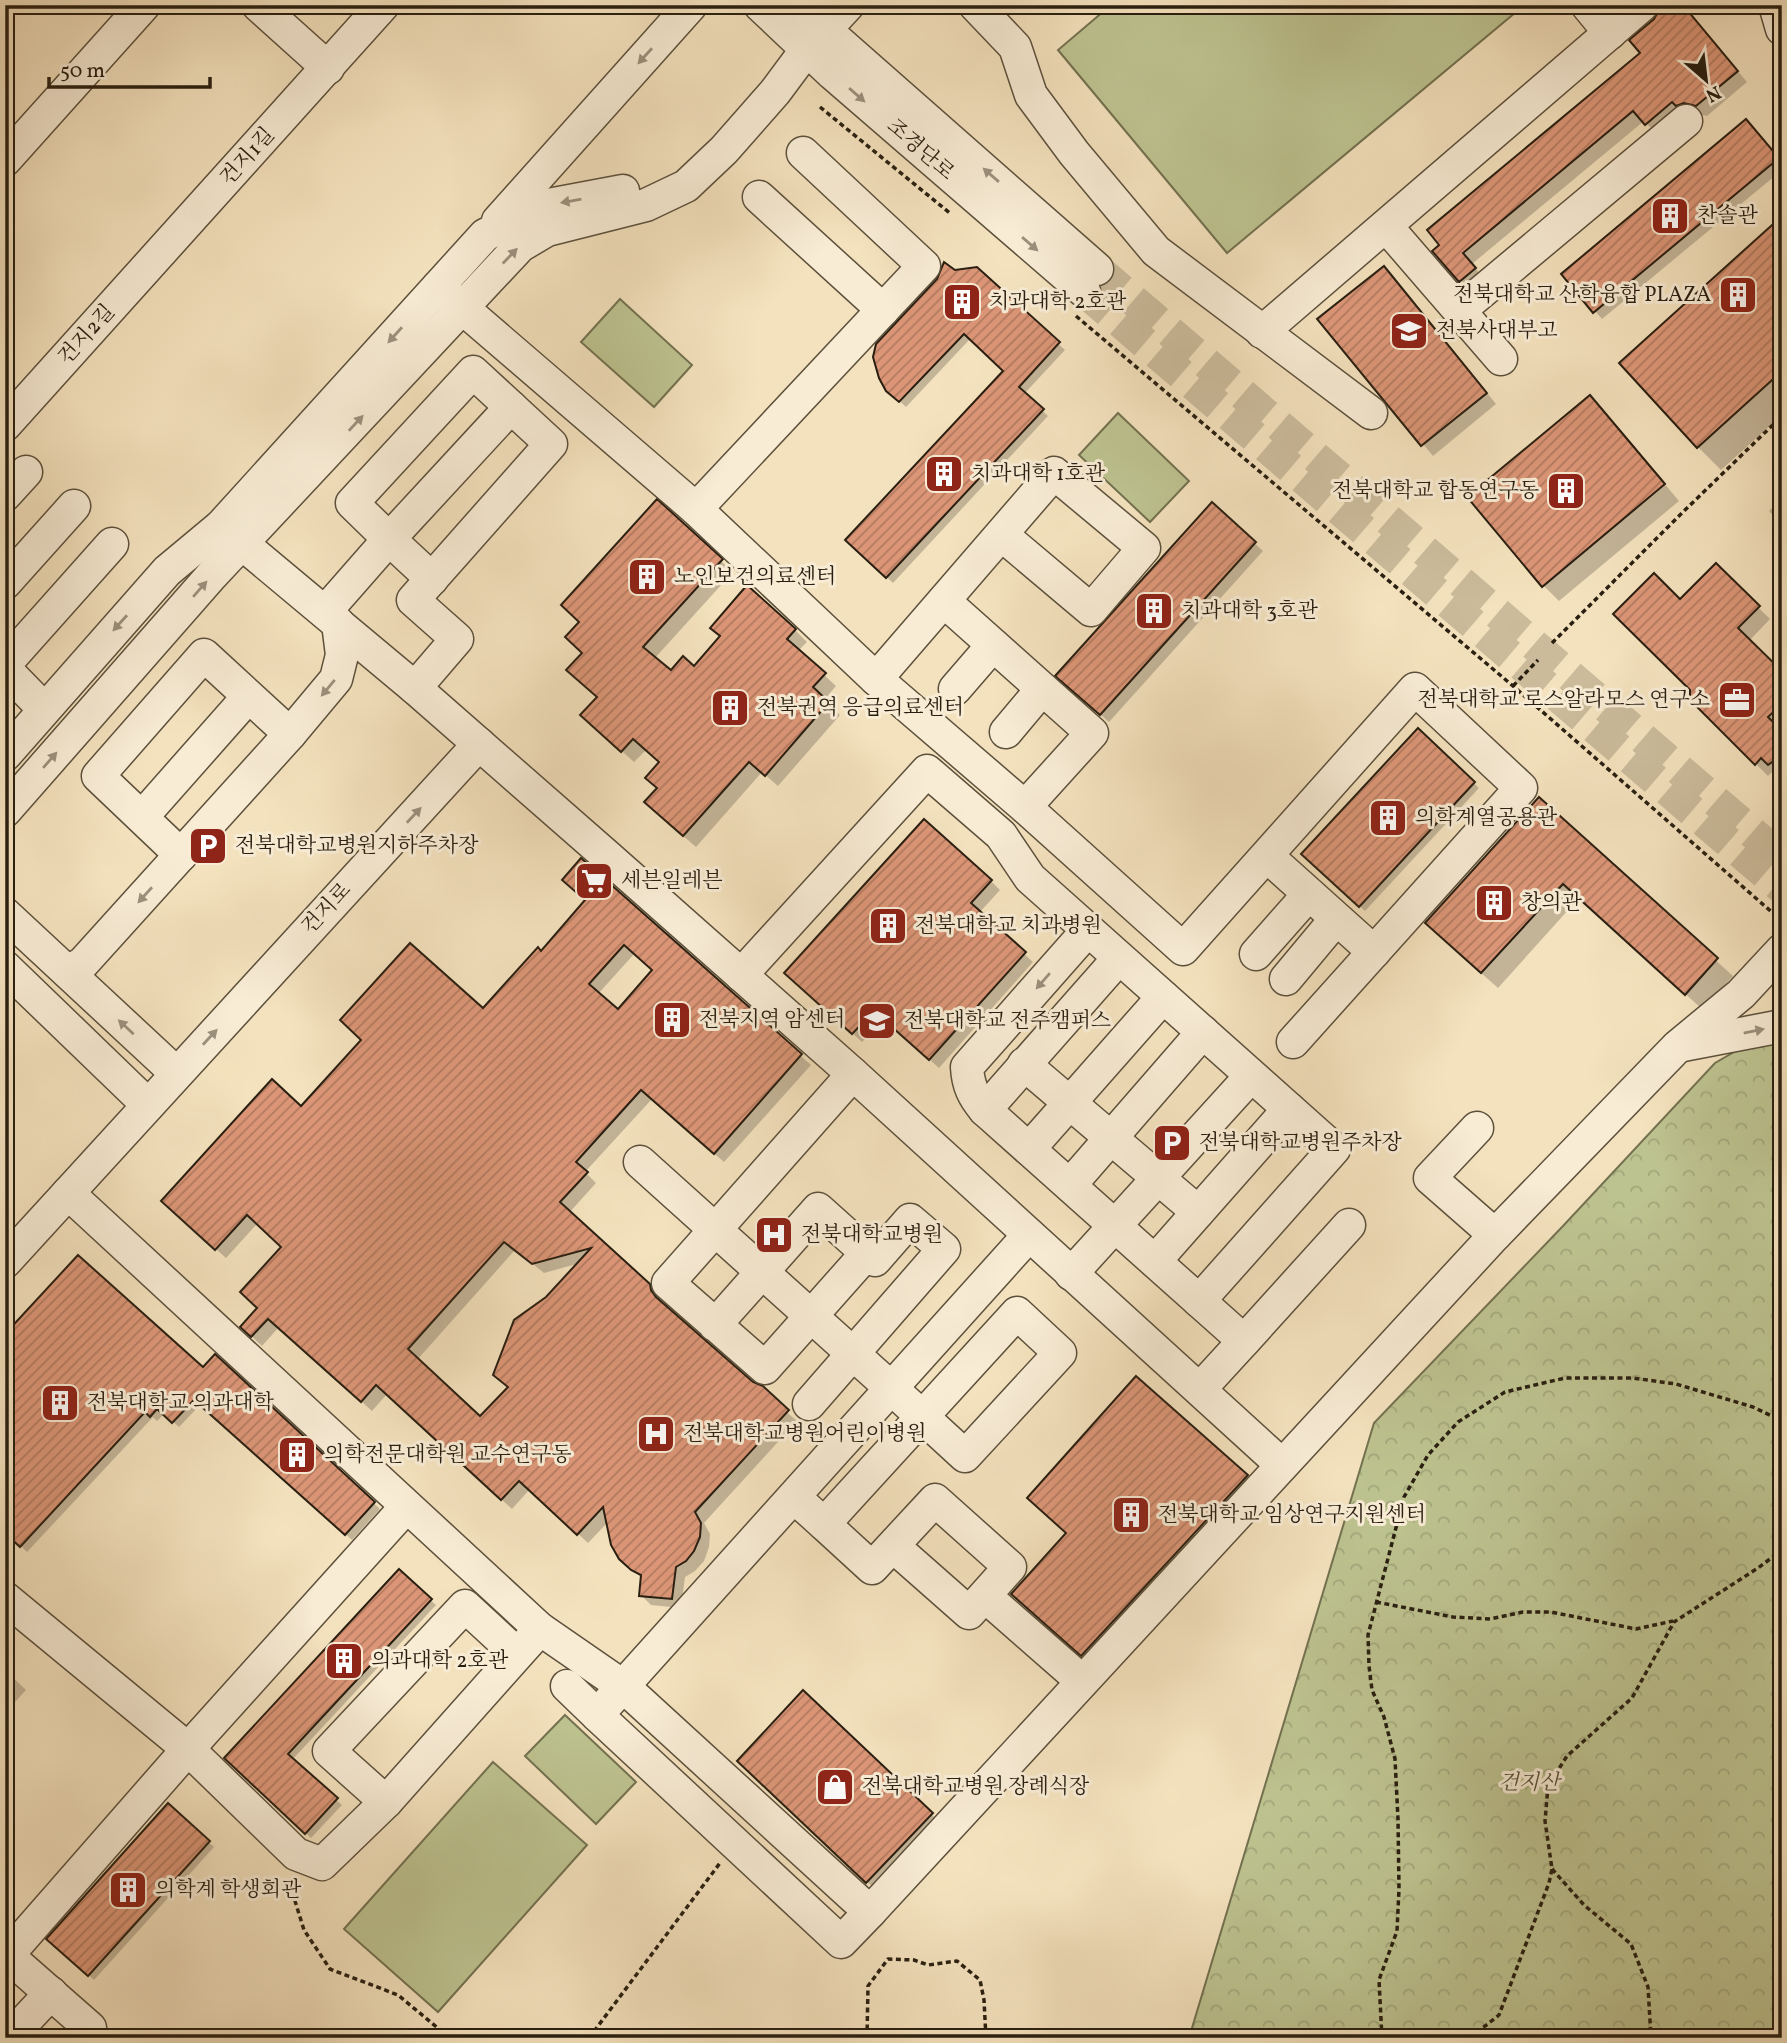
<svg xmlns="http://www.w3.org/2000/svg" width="1787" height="2043" viewBox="0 0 1787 2043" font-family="Vollkorn,'Noto Serif KR',serif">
  <defs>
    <pattern id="forest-crowns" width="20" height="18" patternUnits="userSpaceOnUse" patternTransform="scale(1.75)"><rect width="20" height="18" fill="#bdc390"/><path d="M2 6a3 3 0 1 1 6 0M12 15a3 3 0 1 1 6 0" fill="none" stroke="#a2a77b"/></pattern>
    <pattern id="building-hatch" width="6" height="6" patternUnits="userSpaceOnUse" patternTransform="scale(1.75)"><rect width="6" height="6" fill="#dc9677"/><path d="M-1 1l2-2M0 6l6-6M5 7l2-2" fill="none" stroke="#b27a60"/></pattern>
  </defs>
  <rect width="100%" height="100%" fill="#f4e2be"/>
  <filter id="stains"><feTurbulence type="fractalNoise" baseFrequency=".00286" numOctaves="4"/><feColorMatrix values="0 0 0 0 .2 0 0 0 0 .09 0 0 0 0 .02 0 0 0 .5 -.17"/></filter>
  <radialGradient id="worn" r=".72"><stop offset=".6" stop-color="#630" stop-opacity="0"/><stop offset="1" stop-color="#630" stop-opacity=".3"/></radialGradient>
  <!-- green -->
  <g fill="#bdc390" stroke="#737150" stroke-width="2">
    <path d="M1111,5h400l5,7 -289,241 -169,-203z"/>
    <path d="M620,299l72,66 -38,42 -73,-65z"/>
    <path d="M1118,413l71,68 -39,41 -71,-67z"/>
    <path d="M565,1715l71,67 -40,42 -71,-68z"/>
    <path d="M493,1762l94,83 -149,167 -94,-83z"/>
  </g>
  <!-- forest -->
  <path fill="url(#forest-crowns)" stroke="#737150" stroke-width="2" d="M1782,1039v999h-593l185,-615 189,-197 152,-163 40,-23z"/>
  <!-- shadow -->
  <g fill="#0003" fill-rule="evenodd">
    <path d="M1682,5l65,77 -40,34 -12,-3 -38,21 -13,-13 -172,143 13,16 -14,11 -36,-40 208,-198z"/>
    <path d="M1754,129l28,34v7l-180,149 -39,-45z"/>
    <path d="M1782,220v195l-61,55 -23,-23z"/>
    <path d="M977,269l88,81 -41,44 24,22 -155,167 -46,-43 158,-169 -34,-33 -65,69 -11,-10 60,-126z"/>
    <path d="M1394,279l102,125 -63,52 -113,-136z"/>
    <path d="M1590,397l15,16 74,88 -120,100 -15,-15z"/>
    <path d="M1782,498v27l-13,-14z"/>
    <path d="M1212,504l51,47 -154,171 -44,-39z"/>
    <path d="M721,561l12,11 -79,87 17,13 23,-4 101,-38 12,12 -9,9 38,35 -12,14 16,15 -62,71 -16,-14 -66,75 -38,-33 2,-51 -14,-13 -12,12 -39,-35 4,-29 -18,-17z"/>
    <path d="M1716,566l54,53 -21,22 33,32v55l-3,3 3,3v42l-7,-7 -7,7 -72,-72 -16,-102z"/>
    <path d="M1418,731l61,57 -114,123 -61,-57z"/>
    <path d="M1539,800l194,176 -31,33 -123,-111 -81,90 -55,-49z"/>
    <path d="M581,860l230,205 -87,97 -72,-63 -67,73 11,11 -27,30 80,72 10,11 1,5 92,82 45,38 -93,102 6,11 -1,13 -5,14 -9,10 -10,6 -4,31 -30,-3 -10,-10 2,-16 -12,-10 -23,-47 -20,21 -58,-54 -18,20 -125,-115 -15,17 -93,-84 -17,19 -20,-19 17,-19 24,-61 -26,-23 -31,34 -53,-48 128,-102 183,-97 57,-58 46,-53zM635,953l19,17 -36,41 -20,-17zM515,1250l29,23 36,-10 -33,36 -38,89 -28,31 -64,-59z"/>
    <path d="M991,881l9,9 -21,23 54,49 -94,106 -55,-49 -22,23 -66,-60z"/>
    <path d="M79,1257l124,113 12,-14 165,153 -28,31 -151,-136 -22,23 -15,-13 -7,7 -4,-4 -126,135 -22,-21z"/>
    <path d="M1137,1378l120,108 -165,178 -69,-60 45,-71z"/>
    <path d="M399,1572l37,33 -144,155 50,45 -31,33 -85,-80z"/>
    <path d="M5,1670l21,20 -21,23z"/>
    <path d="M749,1771l182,43 11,10 -64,68z"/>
    <path d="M168,1806l46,41 -120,133 -45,-41z"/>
  </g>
  <!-- building -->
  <g fill="url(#building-hatch)" stroke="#291f11" stroke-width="2" fill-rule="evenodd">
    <path d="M1662,5h21l55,66 -42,35 -12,-3 -8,3 -4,-4 -27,23 -12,-14 -170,142 13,15 -17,14 -27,-31 7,-6 -12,-15 213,-177 -11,-13 25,-21z"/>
    <path d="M1746,119l33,39 -186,155 -32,-39z"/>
    <path d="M1782,216v155l-85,77 -78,-85z"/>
    <path d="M944,262l11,8 22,-3 83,75 -41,45 25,22 -158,169 -41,-38 158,-169 -39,-37 -65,68 -13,-11 -7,-13 -6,-21 3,-13 61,-65z"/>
    <path d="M1384,266l103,127 -66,53 -104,-127z"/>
    <path d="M1590,395l75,89 -123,103 -75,-90z"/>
    <path d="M657,499l66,60 -80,88 28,23 12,-14 11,10 26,-30 -10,-8 37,-43 49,44 -9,10 39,34 -13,14 16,15 -64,74 -16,-14 -66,74 -39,-34 13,-14 -12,-10 14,-16 -26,-23 -12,13 -41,-37 17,-18 -31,-27 16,-17 -17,-16 14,-15 -18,-17z"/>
    <path d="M1212,502l44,40 -156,173 -45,-39z"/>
    <path d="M1716,563l44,43 -22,22 44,43v33l-14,13 14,14v24l-14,10 -7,-7 -6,7 -60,-60 -5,-9v-6l-77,-76 41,-41 26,26z"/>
    <path d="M1418,728l57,54 -116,125 -58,-53z"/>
    <path d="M1539,797l179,161 -33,37 -122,-111 -82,89 -56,-50z"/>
    <path d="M924,819l68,61 -21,23 55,49 -97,108 -55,-49 -22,23 -68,-61z"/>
    <path d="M581,858l221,196 -88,100 -73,-64 -65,72 12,10 -28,30 90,82 1,6 5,7 97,85 10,4 26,24 -94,102 6,11 -1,14 -6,14 -8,10 -10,6 -4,32 -33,-3 2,-21 -10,-5 -12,-11 -8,-14 -8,-38 -26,28 -58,-54 -18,19 -125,-115 -15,17 -93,-83 -17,18 -11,-10 17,-19 -17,-16 41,-45 -34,-32 -32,35 -54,-49 111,-122 29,27 60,-66 -21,-20 70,-77 73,65 55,-61 3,4 44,-51 -23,-20zM624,945l28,25 -34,39 -29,-25zM504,1242l28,22 59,-16 -45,49 -32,23 -21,55 15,12 -28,29 -72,-67z"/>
    <path d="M78,1255l125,112 12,-13 160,148 -30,33 -151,-135 -22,23 -15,-14 -7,8 -5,-5 -125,135 -15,-14v-199z"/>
    <path d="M1136,1376l112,99 -167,181 -70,-62 55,-61 -39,-35z"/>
    <path d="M399,1569l33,30 -144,155 50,44 -33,36 -81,-76z"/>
    <path d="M803,1690l130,123 -67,70 -129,-122z"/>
    <path d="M168,1803l42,38 -122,135 -42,-37z"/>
  </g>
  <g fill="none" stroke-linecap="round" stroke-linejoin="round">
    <!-- minor-tunnel -->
    <g stroke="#cbbb9b" stroke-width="32" stroke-dasharray="32 16" stroke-linecap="butt">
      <path d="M1097,269l685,589"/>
      <path d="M1084,291l698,597"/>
    </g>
    <defs>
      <g id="minor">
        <path d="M258,5l70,63"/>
        <path d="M760,5l73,69 251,217"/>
        <path d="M797,5l300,264"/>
        <path d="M975,5l40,42 16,48 43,58 82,98 215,162"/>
        <path d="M1587,5l23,28"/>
        <path d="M1775,5l7,24"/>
        <path d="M5,160l139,-155"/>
        <path d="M759,197l124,113"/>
        <path d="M498,221l193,-216"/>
        <path d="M1386,226l115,133"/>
        <path d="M438,287l258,222 180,170 149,128 158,142 232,-260 106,99 -228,254"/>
        <path d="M1460,310l226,-189"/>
        <path d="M1262,332l380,-327"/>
        <path d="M5,425l378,-420"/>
        <path d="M5,495l21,-23"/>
        <path d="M696,509l228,-243 -121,-113"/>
        <path d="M221,526l194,162 193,169 245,217 429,391"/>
        <path d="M432,579l-43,-40 122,-132"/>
        <path d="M5,583l69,-77"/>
        <path d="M944,601l148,132 -67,74"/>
        <path d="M325,612l64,-73 -37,-36 121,-131 78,72 -138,156 44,39 -42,49"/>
        <path d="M5,664l107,-120"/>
        <path d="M5,669l39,40"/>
        <path d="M876,679l178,-206 90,75 -53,62 -89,-75"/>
        <path d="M955,689l38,-44"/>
        <path d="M1006,732l36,-43"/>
        <path d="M5,755l162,-184 54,-45 264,-291 58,-29 80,-15"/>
        <path d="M5,811l207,-236 308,-329 27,-16 99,-25 40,-19 38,-36 51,-58 32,-43 41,-44"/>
        <path d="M142,817l106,-120"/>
        <path d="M181,855l-83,-79 106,-121 86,79"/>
        <path d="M1267,856l107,96"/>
        <path d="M5,914l171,159"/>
        <path d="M1256,954l53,-60"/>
        <path d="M1119,958l-134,152 259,231 105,-116"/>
        <path d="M5,967l143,138"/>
        <path d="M68,972l15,-9 207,-229 46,-55 6,-24 -4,-32"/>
        <path d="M741,975l186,-204 74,64 29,43 304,271 -135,152"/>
        <path d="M1286,979l50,-60"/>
        <path d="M1683,1045l99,-19"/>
        <path d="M1024,1064l174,148"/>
        <path d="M985,1110c-12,-14 -17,-25 -18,-43l121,-137"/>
        <path d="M1477,1128l-47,50 65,57"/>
        <path d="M1029,1149l134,-152"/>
        <path d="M640,1162l251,226 74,68 95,-103 -43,-40 -193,211 -30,-27"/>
        <path d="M1070,1185l133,-153"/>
        <path d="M68,1193l472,436 84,58 246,225 625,-677 183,-189 63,-52 41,-44"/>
        <path d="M1155,1261l134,-152"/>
        <path d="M5,1262l474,-518"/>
        <path d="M1071,1274l180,-198"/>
        <path d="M715,1325l103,-116 49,44 -102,115 -97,-85 185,-209"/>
        <path d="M1200,1389l44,-48"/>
        <path d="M809,1404l135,-155 -34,-29 -35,40 -8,-7"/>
        <path d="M824,1524l48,44 63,-68 75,67 -41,46 -76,-67"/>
        <path d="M985,1596l97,85"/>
        <path d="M5,1598l183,151 108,105 26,10 64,-62 154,-173"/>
        <path d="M567,1686l30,29"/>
        <path d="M386,1802l-57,-51 136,-145 52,48"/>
        <path d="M870,1912l-29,30 -244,-227 432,-480"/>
        <path d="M8,1956l82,72 -9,10"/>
        <path d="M5,1958l183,-209 218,-242"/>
        <path d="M9,2038l42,-45"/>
      </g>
    </defs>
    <!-- minor casing -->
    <use href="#minor" stroke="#5c503c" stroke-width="35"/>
    <!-- path -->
    <g stroke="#291f11" stroke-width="3.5" stroke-dasharray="5 3.5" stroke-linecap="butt">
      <path d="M820,107l131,107"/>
      <path d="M1076,316l437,370 269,235"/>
      <path d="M1552,643l131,-131 99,-96"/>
      <path d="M1513,686l25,-26"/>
      <path d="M1376,1602l77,15 37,2 33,-7h28l85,17 37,-8"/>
      <path d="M1552,1869l32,36 47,39 17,43 3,51"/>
      <path d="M300,1884l-5,17 9,29 26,39 68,26 47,39 1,4"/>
      <path d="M589,2038l131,-175"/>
      <path d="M867,2038l1,-52 20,-27 26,1 14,5 29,-4 23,19 4,20 2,38"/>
      <path d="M1382,2038l-3,-58 18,-49 2,-42 -1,-70 -3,-60 -11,-42 -12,-27 -3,-24 -1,-31 36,-138 24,-42 30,-33 47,-30 60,-14h68l43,6 77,23 29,14"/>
      <path d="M1470,2038l29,-23 50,-132 3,-14 -7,-48 3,-35 19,-30 65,-58 42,-76 84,-54 24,-18"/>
    </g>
    <!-- minor -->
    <use href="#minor" stroke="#f8ecd5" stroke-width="32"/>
  </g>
  <!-- one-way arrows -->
  <defs><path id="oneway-solid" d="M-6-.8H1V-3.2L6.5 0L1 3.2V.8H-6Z" transform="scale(1.75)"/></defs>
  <g fill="#9b907d">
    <use href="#oneway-solid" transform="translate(645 56) rotate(132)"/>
    <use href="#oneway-solid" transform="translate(857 95) rotate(41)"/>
    <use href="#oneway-solid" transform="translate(991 175) rotate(-139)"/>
    <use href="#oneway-solid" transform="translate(571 201) rotate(170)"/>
    <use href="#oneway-solid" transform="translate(1030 244) rotate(41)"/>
    <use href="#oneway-solid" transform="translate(510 256) rotate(-46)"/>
    <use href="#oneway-solid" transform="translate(395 335) rotate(132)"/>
    <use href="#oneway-solid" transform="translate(356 423) rotate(-47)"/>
    <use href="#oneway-solid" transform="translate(200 589) rotate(-49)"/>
    <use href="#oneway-solid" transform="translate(120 623) rotate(132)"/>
    <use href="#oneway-solid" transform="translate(328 688) rotate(130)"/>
    <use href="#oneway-solid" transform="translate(50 760) rotate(-49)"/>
    <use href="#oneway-solid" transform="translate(414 815) rotate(-47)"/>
    <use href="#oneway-solid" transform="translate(145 895) rotate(132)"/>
    <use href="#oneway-solid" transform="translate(1043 981) rotate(131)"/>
    <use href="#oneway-solid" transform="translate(126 1027) rotate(-137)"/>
    <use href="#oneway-solid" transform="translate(1754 1031) rotate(-11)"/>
    <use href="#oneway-solid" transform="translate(210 1037) rotate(-47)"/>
  </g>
  <!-- icons -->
  <defs>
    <symbol id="building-square" viewBox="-11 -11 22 22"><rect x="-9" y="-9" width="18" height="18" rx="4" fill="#8f2418" stroke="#f8ecd5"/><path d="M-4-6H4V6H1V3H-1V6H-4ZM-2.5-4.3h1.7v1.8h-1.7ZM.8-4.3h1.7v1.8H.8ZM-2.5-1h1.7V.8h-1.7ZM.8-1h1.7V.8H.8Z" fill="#fff"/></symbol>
    <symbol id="school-square" viewBox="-11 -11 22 22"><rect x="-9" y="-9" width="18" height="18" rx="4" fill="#8f2418" stroke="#f8ecd5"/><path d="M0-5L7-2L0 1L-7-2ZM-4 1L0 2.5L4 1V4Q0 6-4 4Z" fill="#fff"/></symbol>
    <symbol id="office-square" viewBox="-11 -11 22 22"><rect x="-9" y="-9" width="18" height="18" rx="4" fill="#8f2418" stroke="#f8ecd5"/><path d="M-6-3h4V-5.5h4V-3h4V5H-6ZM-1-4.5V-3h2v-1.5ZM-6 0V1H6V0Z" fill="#fff"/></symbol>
    <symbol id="parking-square" viewBox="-11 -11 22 22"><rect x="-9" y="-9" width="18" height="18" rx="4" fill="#8f2418" stroke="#f8ecd5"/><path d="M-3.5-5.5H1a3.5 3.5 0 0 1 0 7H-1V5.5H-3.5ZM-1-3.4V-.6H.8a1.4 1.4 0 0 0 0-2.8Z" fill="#fff"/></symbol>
    <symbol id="supermarket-square" viewBox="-11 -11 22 22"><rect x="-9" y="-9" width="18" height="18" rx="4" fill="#8f2418" stroke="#f8ecd5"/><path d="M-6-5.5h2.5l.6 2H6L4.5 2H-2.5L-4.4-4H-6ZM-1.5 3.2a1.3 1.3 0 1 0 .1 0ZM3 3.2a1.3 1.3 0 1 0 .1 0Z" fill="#fff"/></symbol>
    <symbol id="university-square" viewBox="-11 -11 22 22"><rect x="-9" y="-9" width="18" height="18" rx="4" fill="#8f2418" stroke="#f8ecd5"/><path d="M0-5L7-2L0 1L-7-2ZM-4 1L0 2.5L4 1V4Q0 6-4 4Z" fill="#fff"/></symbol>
    <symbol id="hospital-square" viewBox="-11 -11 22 22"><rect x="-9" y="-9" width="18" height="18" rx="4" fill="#8f2418" stroke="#f8ecd5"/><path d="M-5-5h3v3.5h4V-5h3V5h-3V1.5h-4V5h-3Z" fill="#fff"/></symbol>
    <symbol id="shop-square" viewBox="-11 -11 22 22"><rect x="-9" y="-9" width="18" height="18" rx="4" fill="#8f2418" stroke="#f8ecd5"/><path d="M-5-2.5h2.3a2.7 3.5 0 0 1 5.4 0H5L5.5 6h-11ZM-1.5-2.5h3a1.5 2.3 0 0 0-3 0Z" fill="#fff"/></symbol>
  </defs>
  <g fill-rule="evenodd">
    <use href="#building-square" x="1648" y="194" width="44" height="44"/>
    <use href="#building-square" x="1716" y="273" width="44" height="44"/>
    <use href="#building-square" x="940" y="280" width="44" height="44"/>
    <use href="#school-square" x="1387" y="309" width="44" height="44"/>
    <use href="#building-square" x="922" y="452" width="44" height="44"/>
    <use href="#building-square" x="1544" y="469" width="44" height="44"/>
    <use href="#building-square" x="625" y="555" width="44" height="44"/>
    <use href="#building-square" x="1132" y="589" width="44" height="44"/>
    <use href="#office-square" x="1715" y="678" width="44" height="44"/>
    <use href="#building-square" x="708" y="686" width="44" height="44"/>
    <use href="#building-square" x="1366" y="796" width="44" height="44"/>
    <use href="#parking-square" x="186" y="824" width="44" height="44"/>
    <use href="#supermarket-square" x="572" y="859" width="44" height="44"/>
    <use href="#building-square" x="1472" y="881" width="44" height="44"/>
    <use href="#building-square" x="866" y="904" width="44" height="44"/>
    <use href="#building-square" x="650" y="998" width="44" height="44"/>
    <use href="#university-square" x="855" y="999" width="44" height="44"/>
    <use href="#parking-square" x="1150" y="1121" width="44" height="44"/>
    <use href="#hospital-square" x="752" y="1213" width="44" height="44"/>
    <use href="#building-square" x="38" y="1381" width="44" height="44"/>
    <use href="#hospital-square" x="634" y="1412" width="44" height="44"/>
    <use href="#building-square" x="275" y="1433" width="44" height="44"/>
    <use href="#building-square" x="1109" y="1493" width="44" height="44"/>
    <use href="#building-square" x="322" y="1639" width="44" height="44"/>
    <use href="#shop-square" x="813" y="1765" width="44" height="44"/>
    <use href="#building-square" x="106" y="1868" width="44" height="44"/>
  </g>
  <g text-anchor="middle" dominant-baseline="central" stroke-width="6" stroke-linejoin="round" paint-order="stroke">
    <!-- street labels -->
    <g font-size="21" fill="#291f11" stroke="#f8ecd5">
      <text transform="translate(920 150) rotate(41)">조경단로</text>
      <text transform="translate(248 157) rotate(-48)">건지1길</text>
      <text transform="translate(87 335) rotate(-48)">건지2길</text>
      <text transform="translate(327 909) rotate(-47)">건지로</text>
    </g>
    <!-- poi labels -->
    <g font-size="21" fill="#291f11" stroke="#f8ecd5" text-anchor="start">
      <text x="1697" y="216">찬솔관</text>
      <text x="1711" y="295" text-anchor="end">전북대학교 산학융합 PLAZA</text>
      <text x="989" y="302">치과대학 2호관</text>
      <text x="1436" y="331">전북사대부고</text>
      <text x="971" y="474">치과대학 1호관</text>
      <text x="1539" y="491" text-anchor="end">전북대학교 합동연구동</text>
      <text x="674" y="577">노인보건의료센터</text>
      <text x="1181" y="611">치과대학 3호관</text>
      <text x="1710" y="700" text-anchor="end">전북대학교 로스알라모스 연구소</text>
      <text x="757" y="708">전북권역 응급의료센터</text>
      <text x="1415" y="818">의학계열공용관</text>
      <text x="235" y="846">전북대학교병원지하주차장</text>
      <text x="621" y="881">세븐일레븐</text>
      <text x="1521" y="903">창의관</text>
      <text x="915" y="926">전북대학교 치과병원</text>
      <text x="699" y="1020">전북지역 암센터</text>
      <text x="904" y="1021">전북대학교 전주캠퍼스</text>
      <text x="1199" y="1143">전북대학교병원주차장</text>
      <text x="801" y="1235">전북대학교병원</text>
      <text x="87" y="1403">전북대학교 의과대학</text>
      <text x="683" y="1434">전북대학교병원어린이병원</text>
      <text x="324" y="1455">의학전문대학원 교수연구동</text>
      <text x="1158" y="1515">전북대학교 임상연구지원센터</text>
      <text x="371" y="1661">의과대학 2호관</text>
      <text x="862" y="1787">전북대학교병원 장례식장</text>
      <text x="155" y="1890">의학계 학생회관</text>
    </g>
    <!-- park labels -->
    <g font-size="21" font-style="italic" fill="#555037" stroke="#f8ecd5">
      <text x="1529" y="1783">건지산</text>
    </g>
  </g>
  <!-- margin -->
  <rect width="1787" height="2043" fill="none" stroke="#f4e2be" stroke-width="28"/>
  <rect x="7" y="7" width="1773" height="2029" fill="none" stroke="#291f11" stroke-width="3.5"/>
  <rect x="14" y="14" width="1759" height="2015" fill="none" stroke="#291f11" stroke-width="2"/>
  <!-- north arrow -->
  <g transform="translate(1706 80) rotate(152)" stroke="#f8ecd5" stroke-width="5" paint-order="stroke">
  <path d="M0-5L12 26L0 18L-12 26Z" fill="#291f11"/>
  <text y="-10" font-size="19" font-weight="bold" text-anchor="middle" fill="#291f11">N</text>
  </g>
  <!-- scale -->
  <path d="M49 77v10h161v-10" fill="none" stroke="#291f11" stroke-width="3.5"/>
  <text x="60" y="77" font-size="21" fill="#291f11" stroke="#f8ecd5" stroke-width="5" paint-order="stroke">50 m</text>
  <rect width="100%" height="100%" filter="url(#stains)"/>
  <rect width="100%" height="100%" fill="url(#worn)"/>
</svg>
